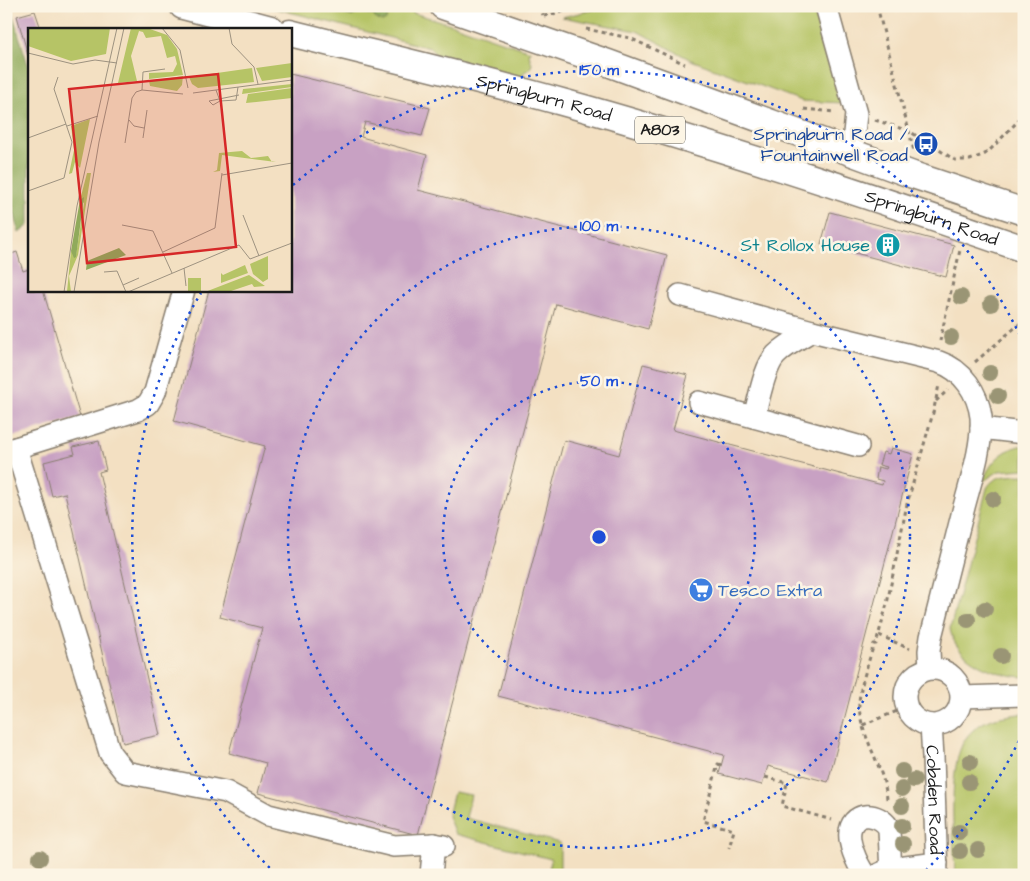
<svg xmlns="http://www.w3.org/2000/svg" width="1030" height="881" viewBox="0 0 1030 881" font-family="'Architects Daughter',sans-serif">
  <rect width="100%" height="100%" fill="#fcf5e5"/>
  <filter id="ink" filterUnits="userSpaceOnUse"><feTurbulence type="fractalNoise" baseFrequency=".02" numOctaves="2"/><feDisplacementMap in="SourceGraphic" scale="10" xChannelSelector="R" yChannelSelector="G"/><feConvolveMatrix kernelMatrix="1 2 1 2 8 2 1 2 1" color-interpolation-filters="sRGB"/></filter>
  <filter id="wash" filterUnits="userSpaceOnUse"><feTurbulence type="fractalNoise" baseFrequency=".0096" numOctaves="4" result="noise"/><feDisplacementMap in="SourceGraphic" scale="20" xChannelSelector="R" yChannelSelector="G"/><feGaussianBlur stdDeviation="1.12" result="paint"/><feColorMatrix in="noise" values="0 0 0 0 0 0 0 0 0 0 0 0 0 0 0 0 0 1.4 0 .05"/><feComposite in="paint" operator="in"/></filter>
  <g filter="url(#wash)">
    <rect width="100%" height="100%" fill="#f3e0c2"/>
    <!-- green -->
    <g fill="#b6c466" stroke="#697041">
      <path d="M266,6h42l44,10 8,-4 12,3 6,-6v-3c12,0 25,-2 36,5l-1,2 41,12 76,26 -1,4 3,9 -2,5 -6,3 -2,5 -85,-21 -7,-8z"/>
      <path d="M598,6h221l25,97 -42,-2 -111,-41 -54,-29 -75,-14 31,-7z"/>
      <path d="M1019,446h5v23l-25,2 -17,11c8,-18 17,-30 37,-36z"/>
      <path d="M1024,475v202c-29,-2 -68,-16 -74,-48l37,-141c8,-14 22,-12 37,-13z"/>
      <path d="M1024,713v162h-69c-1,-35 -7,-99 7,-130 4,-9 12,-17 21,-22 11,-7 28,-7 41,-10z"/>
      <path d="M454,792l17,3 -5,23 94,25v32h-12l3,-16 -96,-25 -7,-18z"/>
    </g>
    <!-- forest -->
    <g fill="#90aa5b" stroke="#56633c">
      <path d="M6,6h4l19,62v157l-10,8 -13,-57z"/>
      <path d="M308,6h70v3h7l3,5 -2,6 -4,2 -7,-4 -1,-3 -14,-3 -8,4z"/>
    </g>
    <g id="blocks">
      <!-- building -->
      <g fill="#c8a1c3">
        <path d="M35,11l6,18h-12l-1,26 -11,-39z"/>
        <path d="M290,74l140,34 -8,28 -57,-14 -4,15 66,18 -9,35 249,65 -19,74 -92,-25 -138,531 -160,-42 8,-30 -37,-10 33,-125 -42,-11 45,-171 -91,-25 35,-131h81z"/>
        <path d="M830,212l124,33 -8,32 -125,-33z"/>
        <path d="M17,252l6,19 6,-2v21h14l37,127 -74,22v-183z"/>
        <path d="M643,364l45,11 -15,55 209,55 1,-4 -7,-2 2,-12 8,2 1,-2 -8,-2 4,-13 6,2 2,-6 22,6 -85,328 -60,-16 -6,19 -43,-11 5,-19 -226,-59 66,-256 55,15z"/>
        <path d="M99,441l7,29 -7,2 61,263 -37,8 -58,-250 -13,3 -8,-34 31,-8 -2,-7z"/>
      </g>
    </g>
  </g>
  <g filter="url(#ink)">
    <use href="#blocks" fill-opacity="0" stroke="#887e6f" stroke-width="1"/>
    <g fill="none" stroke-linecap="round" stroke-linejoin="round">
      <defs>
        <g id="minor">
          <path d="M826,6l30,108 -4,38"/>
          <path d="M680,295l132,36 127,31c24,8 39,31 42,55 2,28 -10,63 -17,90 -11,43 -22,86 -33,130l-2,14 1,17"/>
          <path d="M699,402l159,44"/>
          <path d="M754,417c5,-17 10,-50 22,-62 11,-11 24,-17 36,-24"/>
          <path d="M981,428l43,5"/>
          <path d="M16,448l94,305 15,19 101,20 42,23 126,31 40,-2 10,2"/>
          <path d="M6,451l132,-41 10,-6 7,-12 29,-102"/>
          <circle cx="933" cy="697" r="28"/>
          <path d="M962,697l62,-2"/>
          <path id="s1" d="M931,725l2,32 4,118"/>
          <path d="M431,875l3,-31"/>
          <path d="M865,875c-8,-11 -19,-35 -14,-48 7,-18 32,-12 38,2l2,46"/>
          <path d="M877,875l13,-6 47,-6"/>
        </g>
        <g id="major">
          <path d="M183,6l88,23"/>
          <path d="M443,6l165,57 305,112 111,37"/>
          <path id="s2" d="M290,33c91,23 182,44 272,69 156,43 309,94 462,147"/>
        </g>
      </defs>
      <!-- minor casing -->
      <use href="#minor" stroke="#887e6f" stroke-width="24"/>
      <!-- major casing -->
      <use href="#major" stroke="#887e6f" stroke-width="29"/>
      <!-- path -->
      <g stroke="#887e6f" stroke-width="3" stroke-dasharray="4 4" stroke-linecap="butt">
        <path d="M539,6l4,9"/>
        <path d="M877,6l37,145"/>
        <path d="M544,16l43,-10"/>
        <path d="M586,29l44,9 55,26"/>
        <path d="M804,109l31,3"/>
        <path d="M875,120l34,11 46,29h15l15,-6 6,-5 27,-28 6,-12"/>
        <path d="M940,341l20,-91"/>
        <path d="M975,362l49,-42"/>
        <path d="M936,401l12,-11"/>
        <path d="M879,635l31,14"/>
        <path d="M863,725l44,-18"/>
        <path d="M721,765l-3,-1 -15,57 31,9 -5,18"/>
        <path d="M765,777l22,6 -5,23 50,14"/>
        <path d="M887,799c-3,-33 -25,-59 -28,-92 -1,-16 10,-46 15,-63h2l11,-40 20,-100 26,-91 6,-28"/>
      </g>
      <!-- minor -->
      <use href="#minor" stroke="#fff" stroke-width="21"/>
      <!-- major -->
      <use href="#major" stroke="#fff" stroke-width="26"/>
    </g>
    <!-- trees -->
    <g fill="#9a9575">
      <circle cx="961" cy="297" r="8"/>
      <circle cx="991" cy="304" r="8"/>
      <circle cx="951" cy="337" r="8"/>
      <circle cx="990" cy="373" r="8"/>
      <circle cx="998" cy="396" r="8"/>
      <circle cx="993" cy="499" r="8"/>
      <circle cx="985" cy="609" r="8"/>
      <circle cx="968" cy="620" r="8"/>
      <circle cx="1001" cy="656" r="8"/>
      <circle cx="970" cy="762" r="8"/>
      <circle cx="902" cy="771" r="8"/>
      <circle cx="914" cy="780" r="8"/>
      <circle cx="969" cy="782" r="8"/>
      <circle cx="902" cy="789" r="8"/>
      <circle cx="902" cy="806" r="8"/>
      <circle cx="902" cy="826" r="8"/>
      <circle cx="959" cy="832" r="8"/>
      <circle cx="903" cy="844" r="8"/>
      <circle cx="978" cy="850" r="8"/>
      <circle cx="960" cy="851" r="8"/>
      <circle cx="40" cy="858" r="8"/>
    </g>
  </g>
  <!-- distance rings -->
  <g fill="none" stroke="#1d4ed8" stroke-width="2.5" stroke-dasharray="2.5 5">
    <circle cx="599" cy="537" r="156"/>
    <circle cx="599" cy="537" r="311"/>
    <path d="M1022 734A467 467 0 0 1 923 873M275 873A467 467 0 0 1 201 293M293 185A467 467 0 0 1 1022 340"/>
  </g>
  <!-- icons -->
  <defs>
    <symbol id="bus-disc" viewBox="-11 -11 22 22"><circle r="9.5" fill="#1a4fb4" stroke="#fcf5e5"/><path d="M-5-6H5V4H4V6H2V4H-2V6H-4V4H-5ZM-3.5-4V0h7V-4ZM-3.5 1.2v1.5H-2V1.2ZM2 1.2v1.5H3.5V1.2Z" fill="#fff"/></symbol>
    <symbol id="building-disc" viewBox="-11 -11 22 22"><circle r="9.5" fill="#0f9aa8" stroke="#fcf5e5"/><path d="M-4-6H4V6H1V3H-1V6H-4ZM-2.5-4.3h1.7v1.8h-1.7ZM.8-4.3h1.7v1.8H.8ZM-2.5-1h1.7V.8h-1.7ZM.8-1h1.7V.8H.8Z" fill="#fff"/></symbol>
    <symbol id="supermarket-disc" viewBox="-11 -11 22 22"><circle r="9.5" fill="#3f7fe0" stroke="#fcf5e5"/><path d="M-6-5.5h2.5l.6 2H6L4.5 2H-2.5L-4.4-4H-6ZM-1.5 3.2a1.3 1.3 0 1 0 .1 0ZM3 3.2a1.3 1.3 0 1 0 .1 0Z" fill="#fff"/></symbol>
  </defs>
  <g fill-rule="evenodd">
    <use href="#bus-disc" x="912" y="130" width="28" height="28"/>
    <use href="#building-disc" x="874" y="231" width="28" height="28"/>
    <use href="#supermarket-disc" x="687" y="576" width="28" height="28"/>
  </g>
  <g text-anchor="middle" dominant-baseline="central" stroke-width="5" stroke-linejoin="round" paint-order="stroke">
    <!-- shield labels -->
    <rect fill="#fcf5e5" stroke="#5f5d58" stroke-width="1" x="635" y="116.5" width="50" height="27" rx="4"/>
    <g font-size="16" font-weight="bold" fill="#1c1c1c">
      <text x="660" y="130">A803</text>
    </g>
    <!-- street labels -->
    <g font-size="18" fill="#1c1c1c" stroke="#fcf5e5">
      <text stroke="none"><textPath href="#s2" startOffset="262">Springburn Road</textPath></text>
      <text stroke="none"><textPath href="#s2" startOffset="668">Springburn Road</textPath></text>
      <text stroke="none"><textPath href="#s1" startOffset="75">Cobden Road</textPath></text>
    </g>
    <!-- transit labels -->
    <g font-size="18" fill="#164399" stroke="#fcf5e5" text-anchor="end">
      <text x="908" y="134">Springburn Road /<tspan x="908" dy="21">Fountainwell Road</tspan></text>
    </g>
    <!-- culture labels -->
    <g font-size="18" fill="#0d838f" stroke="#fcf5e5" text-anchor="end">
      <text x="870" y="245">St Rollox House</text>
    </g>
    <!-- shop labels -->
    <g font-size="18" fill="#366cbe" stroke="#fcf5e5" text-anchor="start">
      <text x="718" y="590">Tesco Extra</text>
    </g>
  </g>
  <!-- overview -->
  <g transform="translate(28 28)">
    <rect width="264" height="264" fill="#f3e0c2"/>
    <path d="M0,0h82l-4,26 -35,7 -43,-15zM103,0h16l20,7 10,14 6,26 -34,4v-6l24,-1 4,-8 -2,-8 -8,2 -6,-22 -15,2 -3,-6 -4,-1 -8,25 6,25 -19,2zM264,35v14l-30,4 -6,-13zM224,40l2,14 -56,6 -6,-4 -3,-7zM155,48l-1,9 -5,6 -27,-5 -1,-5zM264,56v3l-50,7 1,-5zM264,60v10l-46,5 2,-9zM62,91l-10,49 -5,-6 -3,11 -3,1 5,-24 -3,-24zM214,123l9,7 17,-2 4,6h20h-16l-54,-7 -2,16 -7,1 4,-2 2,-17zM59,145h4l-13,82 -9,21 2,16h-4l4,-41 5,4 8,-52 -4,-3zM240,228v23l-5,3 -10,-8 -3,-10zM217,237l3,8 -27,10v-10l2,2zM221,247l16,11 -11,1 -2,-3 -24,8h-23zM160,250h13v13l-13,1z" fill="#b6c466"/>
    <path d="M56,169l-8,60 -2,1 -3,-7 9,-51zM91,220l7,7 -40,15 1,-9z" fill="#90aa5b"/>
    <path fill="none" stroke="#9d9280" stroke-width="1" d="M134,0l18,22 8,38M201,0l3,16 22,23 4,17M0,25l45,11 22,-4 22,3M114,62l1,-18 22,-3M188,62l4,11 16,-1 2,-13M165,65l99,-13M192,73l-7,4 -4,-4 30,-6M101,92l5,6 10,2M39,98l31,-10M0,110l38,-14M115,110l4,-28M97,115l7,-45 4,-6 6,-2 41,4M194,147l70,-12M0,163l36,-13 8,-36 -18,-53 4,-12M215,187l16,41M94,197l31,6 19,42M135,224l52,-24 7,-55M156,240l2,18M76,244l13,-1 9,21M95,257l16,-7M36,264l13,-86 40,-178M46,264l25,-150 25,-114M100,264l111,-47 11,14 42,-16"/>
    <path fill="#d62828" fill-opacity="0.15" stroke="#d62828" stroke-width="2.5" d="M190,46l18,173 -149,16 -18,-174z"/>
    <rect width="264" height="264" fill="none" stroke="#1c1c1c" stroke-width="2.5"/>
  </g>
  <circle cx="599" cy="537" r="8" fill="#1d4ed8" stroke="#fcf5e5" stroke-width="2.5"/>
  <g font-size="15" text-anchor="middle" font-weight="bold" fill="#1d4ed8" stroke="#fcf5e5" stroke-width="5" stroke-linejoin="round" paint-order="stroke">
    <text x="599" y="75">150 m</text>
    <text x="599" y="231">100 m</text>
    <text x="599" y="386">50 m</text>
  </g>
  <!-- margin -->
  <rect width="1030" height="881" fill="none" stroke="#fcf5e5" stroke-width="25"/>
</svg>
